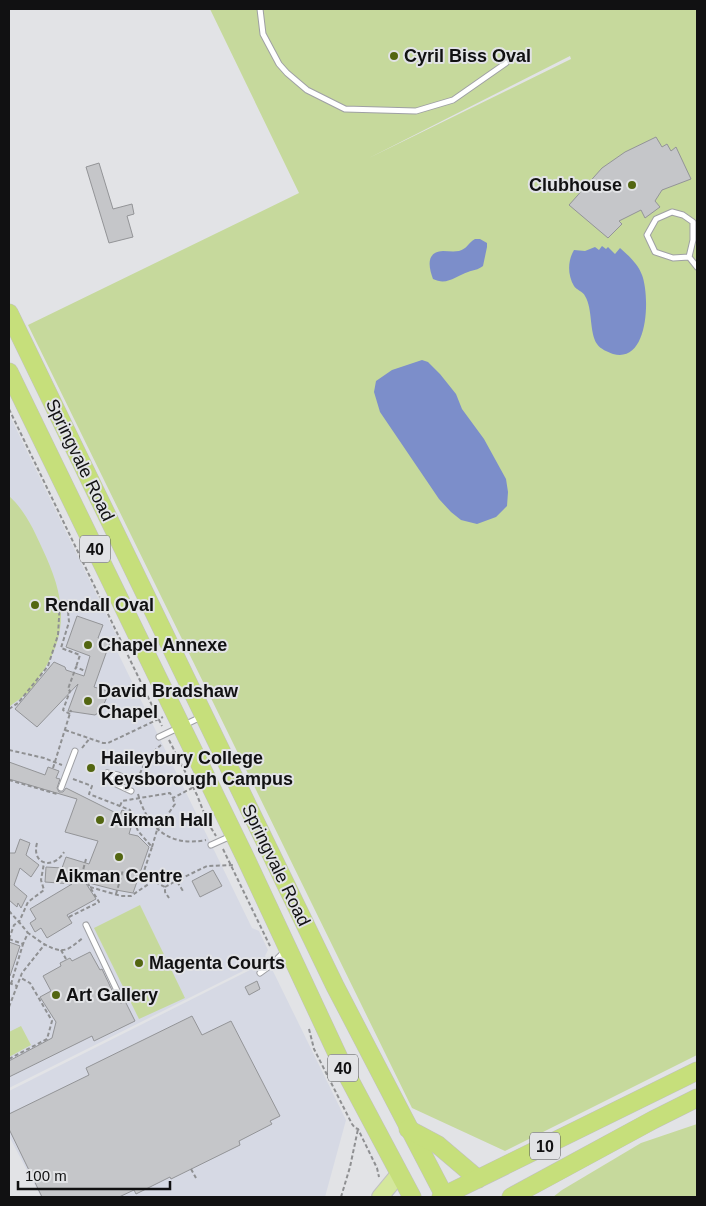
<svg xmlns="http://www.w3.org/2000/svg" width="706" height="1206" viewBox="0 0 706 1206" font-family="Helvetica,sans-serif">
  <rect width="100%" height="100%" fill="#e2e3e6"/>
  <!-- built -->
  <g fill="#d6d9e4">
    <path d="M9,414l111,229 -3,8 135,277 7,3 9,19 -3,6 2,3 -258,129z"/>
    <path d="M268,961l78,159 -21,77h-284l-32,-61v-45z"/>
  </g>
  <!-- green -->
  <g fill="#c6d99c" fill-rule="evenodd">
    <path d="M210,9h487v1046l-192,96 -93,-43 -384,-783 271,-132zM570,56l1,3 -202,99z"/>
    <path d="M9,496c15,13 25,34 33,52 20,42 29,78 3,120 -4,6 -7,14 -12,19 -6,8 -17,14 -24,20z"/>
    <path d="M140,905l45,93 -46,21 -45,-91z"/>
    <path d="M21,1026l10,19 -22,12v-25z"/>
    <path d="M697,1124v73h-144l9,-7 79,-47z"/>
  </g>
  <!-- water -->
  <g fill="#7c8eca">
    <path d="M475,239h5l7,4v4l-4,19c-5,4 -10,4 -15,6 -12,4 -21,14 -35,7 -4,-11 -8,-27 10,-28 5,0 10,1 16,0 8,-2 9,-8 16,-12z"/>
    <path d="M602,246l4,3 2,-2 7,7 5,-6c9,8 18,16 22,27 8,21 7,89 -29,79 -5,-2 -13,-5 -16,-10 -8,-12 -4,-35 -12,-48 -2,-5 -9,-6 -11,-10 -7,-12 -6,-26 0,-36l11,1 10,-4 4,3z"/>
    <path d="M422,360l6,2 12,12 16,20 6,15 22,30 22,40 2,13 -1,14 -11,11 -19,7 -16,-4 -10,-8 -12,-13 -59,-87 -6,-20 2,-11 16,-11z"/>
  </g>
  <!-- building -->
  <g fill="#c5c6c9" stroke="#939497">
    <path d="M656,137l6,10 5,-3 4,7 5,-4 15,32 -29,11 -7,11 5,6 -15,11 -4,-8 -22,11 3,3 -14,14 -39,-33 33,-37 23,-16z"/>
    <path d="M99,163l14,46 19,-5 2,10 -7,2 6,21 -24,6 -23,-76z"/>
    <path d="M77,616l26,9 -5,13 12,4 -16,45 13,4v6l-6,14 -6,4 -27,-4 10,-27 -41,43 -22,-18 39,-47 11,5 1,3 18,6 6,-20 -24,-9z"/>
    <path d="M9,762l36,13 3,-8 11,4 -3,7 4,1 -3,9 2,4h4l3,-4 54,27 2,-5 8,4 -2,5 5,2 -4,13 9,2 11,11 -16,46 -17,-3 -31,-8 11,17 -29,16 5,8 -25,15 -6,-10 -6,4 -5,-9 6,-4 -6,-10 42,-25 -27,-2 1,-15 16,1 4,-11 23,7 9,-23 -33,-9 12,-33 -68,-20z"/>
    <path d="M20,839l10,4 -4,12 13,10 -8,12 -11,-9 -6,17 13,11 -6,12 -3,-5 -1,4 -8,-7v-47h6z"/>
    <path d="M213,870l9,16 -22,11 -8,-16z"/>
    <path d="M9,942l11,4 -10,30h-1z"/>
    <path d="M90,952l10,18 2,-1 15,32 4,2 4,-2 10,20 -41,20 -2,-5 -83,41v-16l43,-23 4,-16 -16,-25 11,-6 -8,-15 18,-10 -1,-3 10,-5 2,3z"/>
    <path d="M257,981l3,8 -11,6 -4,-8z"/>
    <path d="M192,1016l10,19 29,-14 49,95 -10,5 2,3 -33,17 1,4 -69,34 -1,-2 -34,17 -2,-4 -15,7h-77l-33,-68v-15l80,-39 -3,-7z"/>
  </g>
  <g fill="none" stroke-linecap="round" stroke-linejoin="round">
    <defs>
      <g id="service">
        <path d="M260,9l3,25 16,30 8,9 20,17 38,19 71,2 37,-11 53,-37"/>
        <path d="M689,257l-16,1 -18,-6 -8,-17 9,-16 16,-7 11,3 10,7v18l-4,17 8,10"/>
        <path d="M159,737l42,-20"/>
        <path d="M107,773l7,10 17,8"/>
        <path d="M107,773l11,2 13,6"/>
        <path d="M61,788l14,-37"/>
        <path d="M211,845l20,-9"/>
        <path d="M86,925l35,74"/>
        <path d="M260,973l11,-8 15,-15"/>
      </g>
      <path id="primary" d="M380,1197l19,-23"/>
      <g id="trunk">
        <path d="M9,313l326,673 110,211"/>
        <path d="M9,372l237,487 100,214 66,124"/>
        <path d="M408,1129l30,16 40,34"/>
        <path d="M441,1197l256,-126"/>
        <path d="M511,1197l142,-77 44,-22"/>
      </g>
    </defs>
    <!-- service casing -->
    <use href="#service" stroke="#9fa0a4" stroke-width="7"/>
    <!-- primary casing -->
    <use href="#primary" stroke="#c1c1c1" stroke-width="18"/>
    <!-- trunk casing -->
    <use href="#trunk" stroke="#c1c1c1" stroke-width="19"/>
    <!-- path -->
    <g stroke="#8f9092" stroke-width="2" stroke-dasharray="4 2.5" stroke-linecap="butt">
      <path d="M9,409l153,317"/>
      <path d="M9,709l9,-6 30,-37 10,-31 2,-34h7l2,21 -8,26 19,7 -4,12"/>
      <path d="M70,714l-7,-4 7,-19 -2,-2 8,-22 9,4"/>
      <path d="M65,730l38,13h5l55,-26"/>
      <path d="M169,740l28,55 11,28 8,13"/>
      <path d="M82,748l8,-10"/>
      <path d="M9,750l35,8 18,7"/>
      <path d="M53,768l18,-58"/>
      <path d="M73,779l19,7 -3,8 41,16 8,21 14,16 -8,24 9,10"/>
      <path d="M9,780l48,14"/>
      <path d="M138,780c4,-15 12,-26 23,-35"/>
      <path d="M138,794c10,35 32,53 68,46"/>
      <path d="M120,806l2,-5 48,-8 3,5 19,-10"/>
      <path d="M37,843c-6,22 17,27 27,9"/>
      <path d="M152,847l5,-17 18,-26 -2,-5"/>
      <path d="M223,849l47,97"/>
      <path d="M174,882l33,-16 26,-1"/>
      <path d="M90,887l31,9h10l22,-15 12,6v5l4,6"/>
      <path d="M165,887l9,-5 4,1 5,8"/>
      <path d="M116,894l7,-24"/>
      <path d="M9,911l10,11 9,-20 16,-12 -3,-10 3,-17"/>
      <path d="M69,917l30,-15 -17,-28 4,-15"/>
      <path d="M9,939l14,5 5,-11c9,6 22,17 33,17 8,1 16,-8 22,-12"/>
      <path d="M9,939l5,-14 5,-3 9,11"/>
      <path d="M61,950l5,9"/>
      <path d="M9,983l8,3"/>
      <path d="M11,984l12,-40"/>
      <path d="M9,1007l13,-34 23,-29"/>
      <path d="M309,1029l5,20 38,75 3,4 3,1 19,39 2,9"/>
      <path d="M9,1059l38,-20 5,-18 -22,-38 -9,-5"/>
      <path d="M191,1169l5,9"/>
      <path d="M341,1197l9,-30 8,-38"/>
    </g>
    <!-- service -->
    <use href="#service" stroke="#fff" stroke-width="5"/>
    <!-- primary -->
    <use href="#primary" stroke="#d4e79c" stroke-width="16"/>
    <!-- trunk -->
    <use href="#trunk" stroke="#c6df7b" stroke-width="18"/>
  </g>
  <!-- markers -->
  <g fill="#536611" stroke="#e2e3e6" stroke-width="2">
    <circle cx="394" cy="56" r="5"/>
    <circle cx="632" cy="185" r="5"/>
    <circle cx="35" cy="605" r="5"/>
    <circle cx="88" cy="645" r="5"/>
    <circle cx="88" cy="701" r="5"/>
    <circle cx="91" cy="768" r="5"/>
    <circle cx="100" cy="820" r="5"/>
    <circle cx="119" cy="857" r="5"/>
    <circle cx="139" cy="963" r="5"/>
    <circle cx="56" cy="995" r="5"/>
  </g>
  <g text-anchor="middle" dominant-baseline="central" stroke-width="4" stroke-linejoin="round" paint-order="stroke">
    <!-- shield labels -->
    <g fill="#e2e3e6" stroke="#505052" stroke-width="1">
      <rect x="80" y="535.5" width="30" height="27" rx="4"/>
      <rect x="328" y="1054.5" width="30" height="27" rx="4"/>
      <rect x="530" y="1132.5" width="30" height="27" rx="4"/>
    </g>
    <g font-size="16" font-weight="bold" fill="#111112">
      <text x="95" y="549">40</text>
      <text x="343" y="1068">40</text>
      <text x="545" y="1146">10</text>
    </g>
    <!-- poi labels -->
    <g font-size="18" font-weight="bold" fill="#111112" stroke="#e2e3e6" text-anchor="start">
      <text x="404" y="56">Cyril Biss Oval</text>
      <text x="622" y="185" text-anchor="end">Clubhouse</text>
      <text x="45" y="605">Rendall Oval</text>
      <text x="98" y="645">Chapel Annexe</text>
      <text x="98" y="691">David Bradshaw<tspan x="98" dy="21">Chapel</tspan></text>
      <text x="101" y="758">Haileybury College<tspan x="101" dy="21">Keysborough Campus</tspan></text>
      <text x="110" y="820">Aikman Hall</text>
      <text x="119" y="876" text-anchor="middle">Aikman Centre</text>
      <text x="149" y="963">Magenta Courts</text>
      <text x="66" y="995">Art Gallery</text>
    </g>
    <!-- street labels -->
    <g font-size="18" fill="#111112" stroke="#e2e3e6">
      <text transform="translate(80 460) rotate(64)">Springvale Road</text>
      <text transform="translate(276 865) rotate(64)">Springvale Road</text>
    </g>
  </g>
  <!-- border -->
  <rect width="706" height="1206" fill="none" stroke="#111112" stroke-width="20"/>
  <!-- scale -->
  <path d="M18 1181v8h152v-8" fill="none" stroke="#111112" stroke-width="2.5"/>
  <text x="25" y="1181" font-size="15" fill="#111112" stroke="#e2e3e6" stroke-width="4" paint-order="stroke">100 m</text>
</svg>
